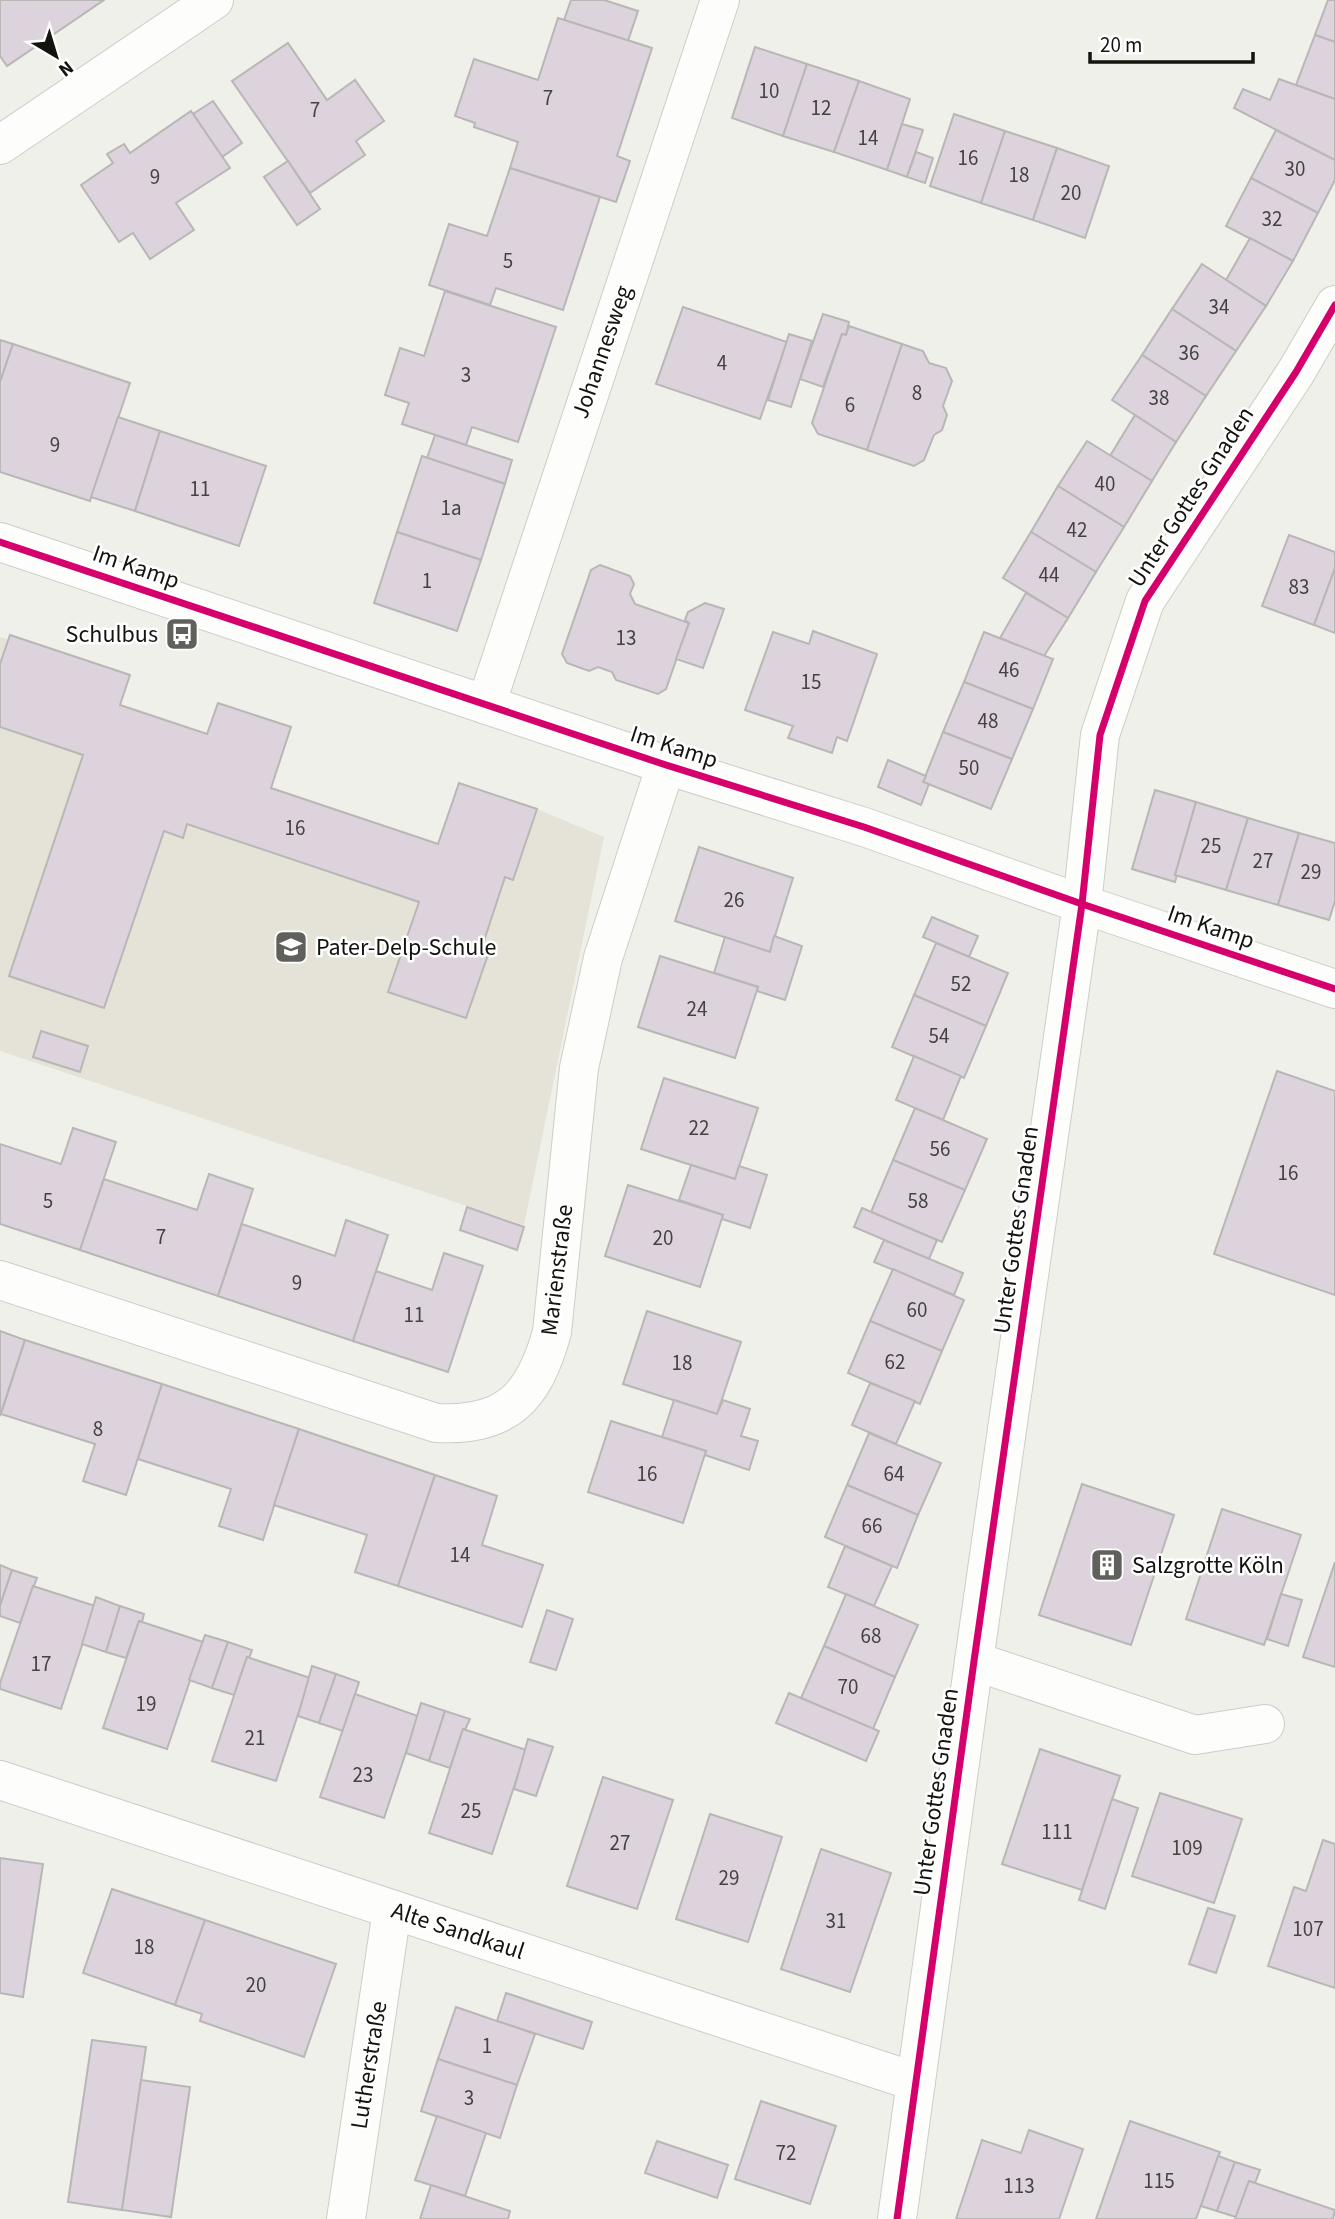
<svg xmlns="http://www.w3.org/2000/svg" width="1335" height="2219" viewBox="0 0 1335 2219" font-family="'Source Sans 3',sans-serif">
  <rect width="100%" height="100%" fill="#f0f0ea"/>
  <!-- built -->
  <path fill="#e5e3d7" d="M0,637l130,38 -10,30 86,29 12,-31 73,24 -20,61 167,55 21,-60 78,26 67,28 -80,388 -524,-174z"/>
  <!-- building -->
  <g fill="#dcd3dc" stroke="#b8b7b6" stroke-width="2">
    <path d="M0,0h104l-97,66 -7,-10z"/>
    <path d="M571,0h33l34,11 -10,30 -64,-21z"/>
    <path d="M1328,0h7v42l-20,-7z"/>
    <path d="M558,18l94,30 -35,108 13,5 -14,41 -106,-34 8,-26 -44,-15 1,-4 -20,-7 19,-57 64,21z"/>
    <path d="M1315,35l20,7v57l-39,-14z"/>
    <path d="M288,43l39,57 28,-20 29,41 -28,20 9,14 -55,38 -78,-112z"/>
    <path d="M755,47l52,17 -24,72 -51,-18z"/>
    <path d="M807,64l52,17 -25,71 -51,-16z"/>
    <path d="M1279,79l56,20v61l-101,-52 9,-19 27,11z"/>
    <path d="M859,81l51,18 -23,71 -53,-18z"/>
    <path d="M213,101l29,42 -20,14 -29,-43z"/>
    <path d="M191,111l39,57 -54,35 18,27 -44,29 -17,-26 -14,9 -38,-57 32,-22 -6,-9 17,-10 6,9z"/>
    <path d="M954,114l51,17 -24,72 -51,-17z"/>
    <path d="M902,124l21,6 -16,47 -20,-7z"/>
    <path d="M1276,130l59,30v20l-17,33 -67,-35z"/>
    <path d="M1005,131l52,17 -24,72 -52,-17z"/>
    <path d="M1057,148l52,18 -24,72 -52,-18z"/>
    <path d="M916,152l17,6 -8,25 -18,-6z"/>
    <path d="M288,161l32,48 -23,16 -33,-48z"/>
    <path d="M510,168l90,29 -37,113 -67,-22 -6,17 -61,-20 20,-61 38,12z"/>
    <path d="M1251,178l67,35 -25,48 -67,-35z"/>
    <path d="M1250,238l43,23 -27,45 -40,-26z"/>
    <path d="M1202,264l64,42 -30,45 -64,-42z"/>
    <path d="M445,291l111,36 -38,115 -46,-15 -6,18 -64,-21 7,-21 -24,-8 15,-47 24,8z"/>
    <path d="M683,307l104,35 -27,77 -104,-35z"/>
    <path d="M1172,309l64,42 -30,45 -64,-41z"/>
    <path d="M823,314l26,8 -3,13 -4,-1 -19,53 -23,-8z"/>
    <path d="M849,326l53,18 -35,106 -49,-16 -6,-11 30,-89 4,1z"/>
    <path d="M789,334l23,7 -21,66 -23,-7z"/>
    <path d="M0,340l13,4 -13,38z"/>
    <path d="M13,344l117,39 -40,118 -90,-29v-90z"/>
    <path d="M902,344l21,7 6,12 17,5 6,13 -9,25 4,9 -5,15 -8,5 -10,25 -10,6 -47,-16z"/>
    <path d="M1142,355l64,41 -30,46 -64,-42z"/>
    <path d="M1135,415l41,27 -24,39 -42,-25z"/>
    <path d="M118,417l42,14 -25,80 -44,-14z"/>
    <path d="M160,431l106,35 -27,80 -104,-35z"/>
    <path d="M435,435l77,25 -7,24 -78,-26z"/>
    <path d="M1087,441l65,40 -28,46 -66,-41z"/>
    <path d="M422,456l83,28 -24,76 -84,-28z"/>
    <path d="M1058,486l66,41 -28,45 -65,-40z"/>
    <path d="M397,532l84,28 -24,71 -83,-28z"/>
    <path d="M1031,532l65,40 -28,46 -65,-40z"/>
    <path d="M1289,535l46,17v16l-21,57 -52,-19z"/>
    <path d="M600,565l30,11 4,8 -4,10 5,10 54,19 -23,66 -8,5 -42,-14 -4,-8 -14,-5 -9,4 -22,-8 -5,-9 29,-84z"/>
    <path d="M1335,568v65l-21,-8z"/>
    <path d="M1026,593l42,25 -24,38 -44,-18z"/>
    <path d="M705,603l19,6 -21,59 -27,-9 13,-36 -4,-3 3,-8z"/>
    <path d="M813,631l64,23 -30,87 -10,-4 -5,16 -44,-15 5,-12 -48,-16 28,-78 36,12z"/>
    <path d="M984,632l69,27 -20,50 -69,-27z"/>
    <path d="M10,635l120,40 -10,30 87,29 11,-31 73,24 -20,61 167,56 21,-61 78,26 -24,71 -8,-3 -23,70 8,2 -24,69 -78,-26 31,-90 -232,-78 -4,14 -19,-7 -60,177 -95,-32 74,-221 -83,-28v-63z"/>
    <path d="M964,682l69,27 -21,50 -69,-27z"/>
    <path d="M943,732l69,27 -21,50 -68,-27z"/>
    <path d="M888,760l38,16 -3,6 6,2 -8,21 -43,-18z"/>
    <path d="M1155,790l41,12 -21,73h2l-2,7 -43,-13z"/>
    <path d="M1196,802l52,16 -22,72 -51,-15z"/>
    <path d="M1248,818l51,15 -21,72 -52,-15z"/>
    <path d="M1299,833l36,10v58l-6,19 -51,-15z"/>
    <path d="M699,847l94,31 -23,74 -95,-31z"/>
    <path d="M932,917l46,19 -9,21 -46,-20z"/>
    <path d="M774,936l28,10 -17,54 -28,-9 1,-4 -44,-14 11,-36 45,15z"/>
    <path d="M936,943l72,30 -22,53 -72,-31z"/>
    <path d="M660,956l98,31 -23,71 -97,-31z"/>
    <path d="M914,995l72,31 -22,52 -72,-31z"/>
    <path d="M41,1031l47,15 -8,26 -47,-15z"/>
    <path d="M914,1056l47,20 -18,44 -47,-20z"/>
    <path d="M1277,1071l58,20v204l-121,-41z"/>
    <path d="M664,1078l94,30 -23,71 -94,-30z"/>
    <path d="M915,1108l72,31 -22,51 -72,-30z"/>
    <path d="M73,1128l43,14 -36,108 -80,-26v-80l61,20z"/>
    <path d="M893,1160l72,30 -23,52 -71,-30z"/>
    <path d="M691,1165l44,14 4,-13 28,9 -17,53 -28,-9 1,-4 -44,-15z"/>
    <path d="M209,1174l44,15 -35,107 -138,-46 24,-71 93,31z"/>
    <path d="M628,1185l95,30 -23,72 -95,-31z"/>
    <path d="M467,1207l57,20 -7,23 -57,-20z"/>
    <path d="M862,1208l75,32 -8,19 -75,-32z"/>
    <path d="M346,1220l42,15 -35,106 -135,-45 24,-72 93,32z"/>
    <path d="M884,1240l79,33 -9,22 -80,-33z"/>
    <path d="M444,1253l39,13 -35,106 -95,-31 23,-70 56,19z"/>
    <path d="M893,1269l71,31 -22,51 -72,-30z"/>
    <path d="M647,1311l94,31 -24,72 -94,-30z"/>
    <path d="M870,1321l72,30 -22,53 -72,-31z"/>
    <path d="M0,1331l25,9 -25,76z"/>
    <path d="M25,1340l137,44 -36,111 -43,-14 12,-37 -94,-30z"/>
    <path d="M870,1383l45,18 -19,43 -44,-19z"/>
    <path d="M162,1384l137,45 -36,111 -44,-14 12,-37 -93,-30z"/>
    <path d="M674,1400l43,14 6,-14 27,9 -9,27 17,5 -9,29 -44,-15 1,-4 -44,-14z"/>
    <path d="M611,1421l95,30 -23,72 -95,-31z"/>
    <path d="M299,1429l136,46 -37,111 -43,-14 12,-37 -93,-30z"/>
    <path d="M869,1433l72,30 -23,52 -71,-30z"/>
    <path d="M435,1475l62,21 -15,49 61,20 -21,62 -124,-41z"/>
    <path d="M1082,1484l92,31 -43,130 -92,-30z"/>
    <path d="M847,1485l71,30 -21,53 -72,-31z"/>
    <path d="M1222,1509l79,26 -37,110 -78,-26z"/>
    <path d="M845,1546l47,20 -18,40 -46,-19z"/>
    <path d="M1335,1562v105l-32,-10z"/>
    <path d="M0,1565l12,5 -12,36z"/>
    <path d="M12,1570l25,8 -17,45 -20,-7v-10z"/>
    <path d="M33,1586l62,20 -34,103 -61,-20v-6z"/>
    <path d="M846,1594l72,31 -23,52 -71,-31z"/>
    <path d="M1281,1594l21,6 -14,46 -21,-7z"/>
    <path d="M96,1597l24,9 -14,46 -24,-8z"/>
    <path d="M120,1606l24,8 -2,8 -3,-1 -13,37 -20,-6z"/>
    <path d="M547,1610l26,9 -17,51 -26,-8z"/>
    <path d="M139,1621l64,21 -36,107 -64,-21z"/>
    <path d="M205,1635l23,7 -16,46 -23,-8z"/>
    <path d="M228,1642l24,8 -3,8 -2,-1 -13,38 -22,-7z"/>
    <path d="M824,1646l71,31 -22,52 -72,-31z"/>
    <path d="M247,1657l63,21 -34,103 -64,-20z"/>
    <path d="M312,1666l24,8 -17,49 -21,-7z"/>
    <path d="M336,1674l23,8 -16,49 -24,-8z"/>
    <path d="M789,1693l90,38 -13,30 -90,-38z"/>
    <path d="M355,1694l63,22 -34,102 -64,-21z"/>
    <path d="M421,1703l24,8 -16,50 -23,-8z"/>
    <path d="M445,1711l25,8 -5,11 -2,-1 -13,39 -21,-7z"/>
    <path d="M463,1729l63,21 -34,104 -63,-21z"/>
    <path d="M528,1739l25,8 -17,49 -22,-7z"/>
    <path d="M1040,1749l80,27 -38,114 -80,-26z"/>
    <path d="M603,1777l70,23 -36,109 -70,-23z"/>
    <path d="M1160,1793l82,26 -28,84 -82,-27z"/>
    <path d="M1112,1799l26,9 -33,101 -26,-9z"/>
    <path d="M710,1814l72,23 -34,105 -72,-23z"/>
    <path d="M1323,1840l12,4v144l-67,-22 26,-79 12,4z"/>
    <path d="M821,1849l70,24 -41,119 -69,-23z"/>
    <path d="M0,1858l43,6 -20,133 -23,-4z"/>
    <path d="M112,1889l93,31 -30,85 -92,-32z"/>
    <path d="M1208,1908l27,8 -19,57 -27,-9z"/>
    <path d="M205,1920l131,44 -32,93 -104,-36 2,-7 -27,-9z"/>
    <path d="M506,1993l86,29 -9,27 -86,-28z"/>
    <path d="M456,2007l79,27 -18,51 -79,-26z"/>
    <path d="M92,2040l54,7 -24,163 -54,-8z"/>
    <path d="M438,2059l79,26 -17,53 -79,-27z"/>
    <path d="M141,2080l49,7 -19,130 -49,-7z"/>
    <path d="M761,2101l75,25 -26,78 -75,-25z"/>
    <path d="M437,2116l49,17 -21,63 -50,-16z"/>
    <path d="M1130,2121l90,31 -24,67h-100z"/>
    <path d="M1029,2130l54,19 -24,70h-103l26,-79 39,13z"/>
    <path d="M657,2141l71,24 -11,33 -72,-25z"/>
    <path d="M1218,2156l17,6 -18,49 -16,-5z"/>
    <path d="M1235,2162l25,8 -5,13 -6,-2 -13,36 -19,-6z"/>
    <path d="M1249,2181l86,29 -2,9h-98z"/>
    <path d="M431,2185l79,26 -2,8h-88z"/>
  </g>
  <g fill="none" stroke-linecap="round" stroke-linejoin="round">
    <defs>
      <g id="minor">
        <path d="M0,145l214,-145"/>
        <path d="M0,542l666,223 198,62 218,77 253,85"/>
        <path d="M486,705l234,-705"/>
        <path d="M0,1280l436,143c71,4 98,-26 116,-91l27,-264 24,-110 63,-193"/>
        <path d="M974,1661l221,74 70,-11"/>
        <path d="M0,1780l916,302"/>
        <path d="M346,2219l46,-309"/>
        <path d="M897,2219l77,-558 108,-757 18,-169 45,-134 151,-229 39,-67"/>
      </g>
    </defs>
    <!-- minor casing -->
    <use href="#minor" stroke="#cdcdc8" stroke-width="40"/>
    <!-- minor -->
    <use href="#minor" stroke="#fdfdfc" stroke-width="38"/>
    <defs>
      <g id="cycleway">
        <path d="M0,542l666,223 198,62 218,77 253,85"/>
        <path d="M897,2219l77,-558 108,-757 18,-169 45,-134 151,-229 39,-67"/>
      </g>
    </defs>
    <!-- cycleway casing -->
    <use href="#cycleway" stroke="#fff" stroke-width="11"/>
    <!-- cycleway -->
    <use href="#cycleway" stroke="#d6006c" stroke-width="7"/>
  </g>
  <!-- icons -->
  <defs>
    <symbol id="bus-square" viewBox="-11 -11 22 22"><rect x="-9" y="-9" width="18" height="18" rx="4" fill="#60605c" stroke="#fff"/><path d="M-5-6H5V4H4V6H2V4H-2V6H-4V4H-5ZM-3.5-4V0h7V-4ZM-3.5 1.2v1.5H-2V1.2ZM2 1.2v1.5H3.5V1.2Z" fill="#fff"/></symbol>
    <symbol id="school-square" viewBox="-11 -11 22 22"><rect x="-9" y="-9" width="18" height="18" rx="4" fill="#60605c" stroke="#fff"/><path d="M0-5L7-2L0 1L-7-2ZM-4 1L0 2.5L4 1V4Q0 6-4 4Z" fill="#fff"/></symbol>
    <symbol id="building-square" viewBox="-11 -11 22 22"><rect x="-9" y="-9" width="18" height="18" rx="4" fill="#60605c" stroke="#fff"/><path d="M-4-6H4V6H1V3H-1V6H-4ZM-2.5-4.3h1.7v1.8h-1.7ZM.8-4.3h1.7v1.8H.8ZM-2.5-1h1.7V.8h-1.7ZM.8-1h1.7V.8H.8Z" fill="#fff"/></symbol>
  </defs>
  <g fill-rule="evenodd">
    <use href="#bus-square" x="163" y="615" width="38" height="38"/>
    <use href="#school-square" x="272" y="928" width="38" height="38"/>
    <use href="#building-square" x="1088" y="1546" width="38" height="38"/>
  </g>
  <g text-anchor="middle" dominant-baseline="central" stroke-width="5" stroke-linejoin="round" paint-order="stroke">
    <!-- number labels -->
    <g font-size="21" fill="#454342">
      <text x="769" y="91">10</text>
      <text x="548" y="98">7</text>
      <text x="821" y="108">12</text>
      <text x="315" y="110">7</text>
      <text x="868" y="138">14</text>
      <text x="968" y="158">16</text>
      <text x="1295" y="169">30</text>
      <text x="1019" y="175">18</text>
      <text x="155" y="177">9</text>
      <text x="1071" y="193">20</text>
      <text x="1272" y="219">32</text>
      <text x="508" y="261">5</text>
      <text x="1219" y="307">34</text>
      <text x="1189" y="353">36</text>
      <text x="722" y="363">4</text>
      <text x="466" y="375">3</text>
      <text x="917" y="393">8</text>
      <text x="1159" y="398">38</text>
      <text x="850" y="405">6</text>
      <text x="55" y="445">9</text>
      <text x="1105" y="484">40</text>
      <text x="200" y="489">11</text>
      <text x="451" y="508">1a</text>
      <text x="1077" y="530">42</text>
      <text x="1049" y="575">44</text>
      <text x="427" y="581">1</text>
      <text x="1299" y="587">83</text>
      <text x="626" y="638">13</text>
      <text x="1009" y="670">46</text>
      <text x="811" y="682">15</text>
      <text x="988" y="721">48</text>
      <text x="969" y="768">50</text>
      <text x="295" y="828">16</text>
      <text x="1211" y="846">25</text>
      <text x="1263" y="861">27</text>
      <text x="1311" y="872">29</text>
      <text x="734" y="900">26</text>
      <text x="961" y="984">52</text>
      <text x="697" y="1009">24</text>
      <text x="939" y="1036">54</text>
      <text x="699" y="1128">22</text>
      <text x="940" y="1149">56</text>
      <text x="1288" y="1173">16</text>
      <text x="48" y="1201">5</text>
      <text x="918" y="1201">58</text>
      <text x="161" y="1237">7</text>
      <text x="663" y="1238">20</text>
      <text x="297" y="1283">9</text>
      <text x="917" y="1310">60</text>
      <text x="414" y="1315">11</text>
      <text x="895" y="1362">62</text>
      <text x="682" y="1363">18</text>
      <text x="98" y="1429">8</text>
      <text x="647" y="1474">16</text>
      <text x="894" y="1474">64</text>
      <text x="872" y="1526">66</text>
      <text x="460" y="1555">14</text>
      <text x="871" y="1636">68</text>
      <text x="41" y="1664">17</text>
      <text x="848" y="1687">70</text>
      <text x="146" y="1704">19</text>
      <text x="255" y="1738">21</text>
      <text x="363" y="1775">23</text>
      <text x="471" y="1811">25</text>
      <text x="1057" y="1832">111</text>
      <text x="620" y="1843">27</text>
      <text x="1187" y="1848">109</text>
      <text x="729" y="1878">29</text>
      <text x="836" y="1921">31</text>
      <text x="1308" y="1929">107</text>
      <text x="144" y="1947">18</text>
      <text x="256" y="1985">20</text>
      <text x="487" y="2046">1</text>
      <text x="469" y="2098">3</text>
      <text x="786" y="2153">72</text>
      <text x="1159" y="2181">115</text>
      <text x="1019" y="2186">113</text>
    </g>
    <!-- street labels -->
    <g font-size="24" fill="#13130f" stroke="#fff">
      <text transform="translate(602 352) rotate(-71)">Johannesweg</text>
      <text transform="translate(1191 497) rotate(-57)">Unter Gottes Gnaden</text>
      <text transform="translate(136 567) rotate(19)">Im Kamp</text>
      <text transform="translate(674 747) rotate(18)">Im Kamp</text>
      <text transform="translate(1211 927) rotate(19)">Im Kamp</text>
      <text transform="translate(1016 1230) rotate(-82)">Unter Gottes Gnaden</text>
      <text transform="translate(557 1270) rotate(-83)">Marienstraße</text>
      <text transform="translate(936 1792) rotate(-82)">Unter Gottes Gnaden</text>
      <text transform="translate(458 1931) rotate(18)">Alte Sandkaul</text>
      <text transform="translate(369 2065) rotate(-81)">Lutherstraße</text>
    </g>
    <!-- poi labels -->
    <g font-size="24" fill="#13130f" stroke="#fff" text-anchor="start">
      <text x="158" y="634" text-anchor="end">Schulbus</text>
      <text x="316" y="947">Pater-Delp-Schule</text>
      <text x="1132" y="1565">Salzgrotte Köln</text>
    </g>
  </g>
  <!-- north arrow -->
  <g transform="translate(56 56) rotate(142)" stroke="#ffffff" stroke-width="5" paint-order="stroke">
  <path d="M0-5L12 26L0 18L-12 26Z" fill="#13130f"/>
  <text y="-10" font-size="19" font-weight="bold" text-anchor="middle" fill="#13130f">N</text>
  </g>
  <!-- scale -->
  <path d="M1090 52v10h163v-10" fill="none" stroke="#13130f" stroke-width="3.5"/>
  <text x="1100" y="52" font-size="21" fill="#13130f" stroke="#ffffff" stroke-width="5" paint-order="stroke">20 m</text>
</svg>
